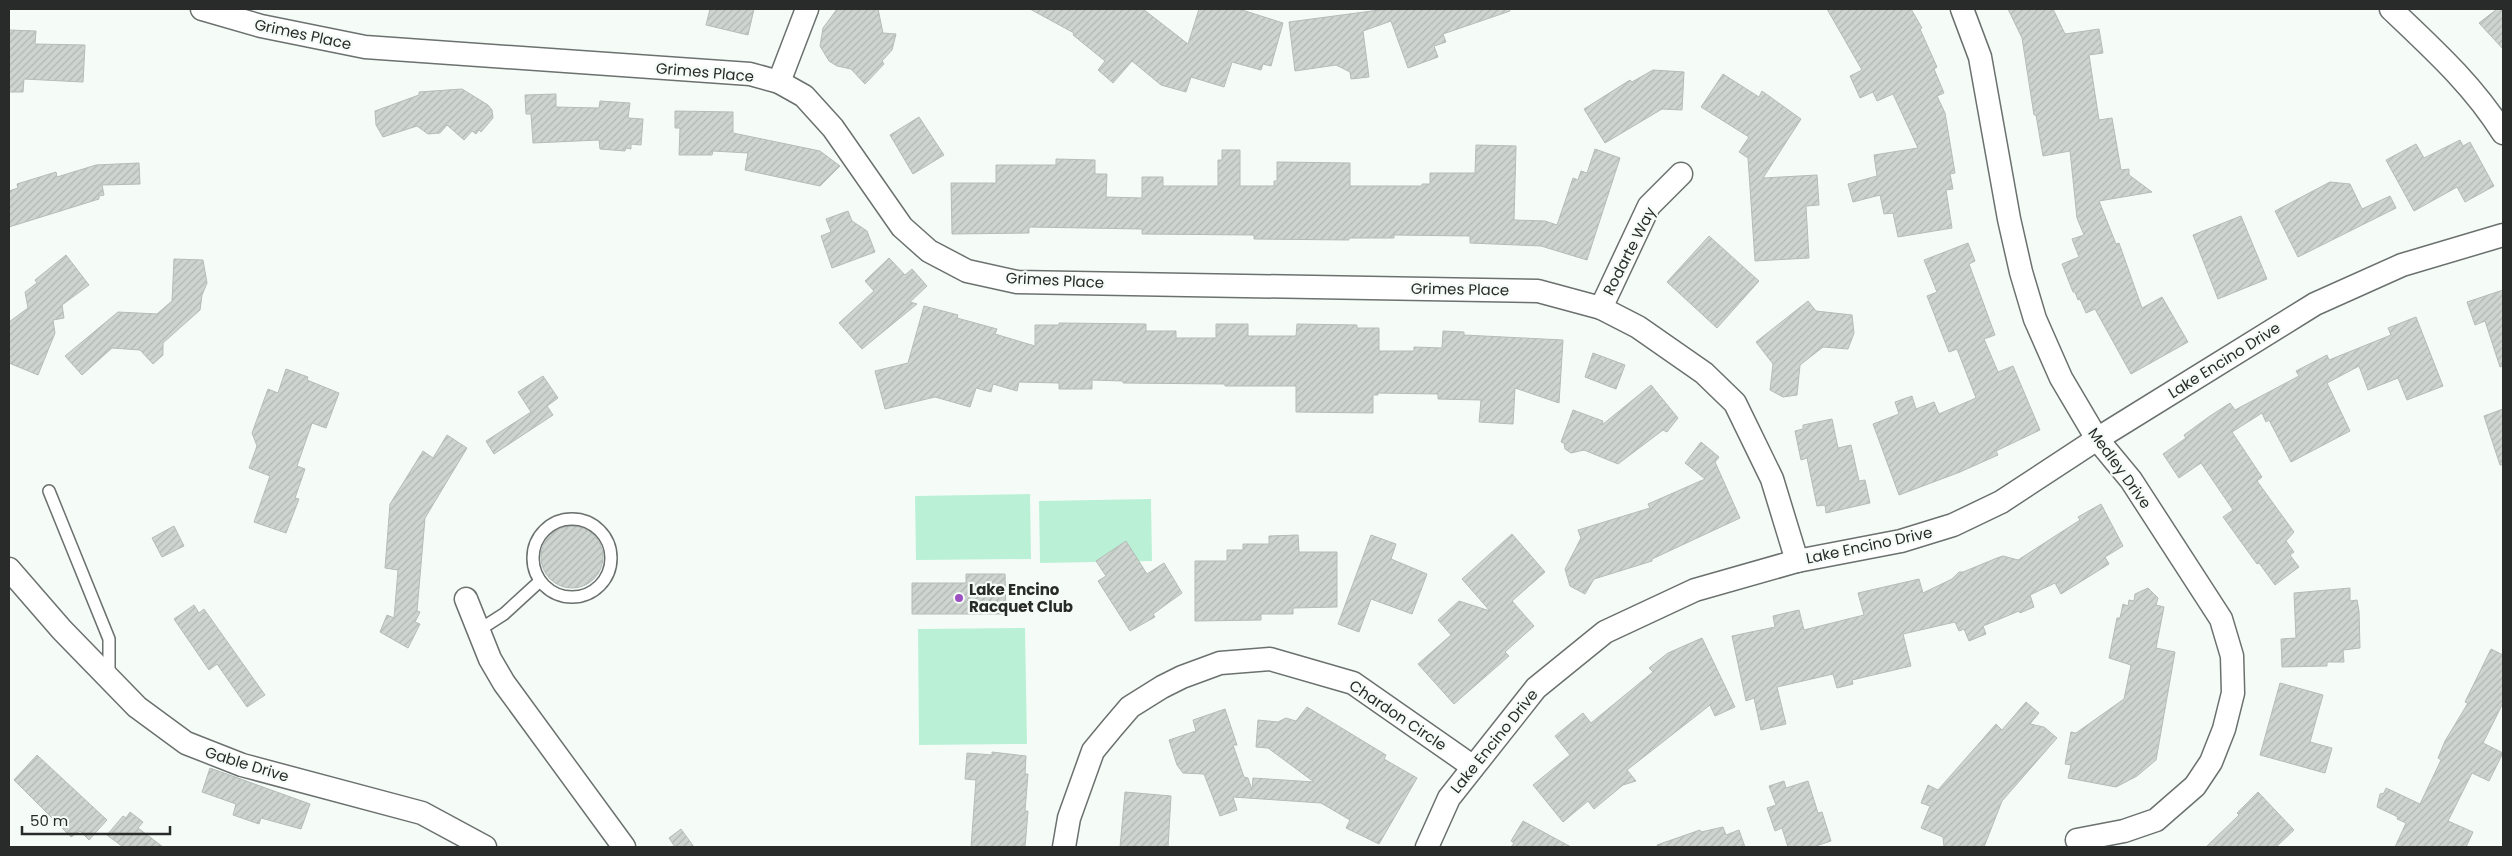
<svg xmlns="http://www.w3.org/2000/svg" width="2512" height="856" viewBox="0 0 2512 856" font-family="Poppins,sans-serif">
  <defs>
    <pattern id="building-hatch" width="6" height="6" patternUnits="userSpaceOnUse" patternTransform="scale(1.25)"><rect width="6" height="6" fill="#ced5d1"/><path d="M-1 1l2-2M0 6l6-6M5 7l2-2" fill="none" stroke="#b1b7b3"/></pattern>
  </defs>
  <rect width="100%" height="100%" fill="#f5fcf8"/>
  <!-- green -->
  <g fill="#baf1d6">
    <path d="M1030,494l1,65 -115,1 -1,-64z"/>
    <path d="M1151,499l1,62 -112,2 -1,-62z"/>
    <path d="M1025,628l2,116 -108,1 -1,-116z"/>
  </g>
  <!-- building -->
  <g fill="url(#building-hatch)" stroke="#b6bcb9">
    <path d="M710,9h44l-6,26 -42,-10z"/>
    <path d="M837,9h41l5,24 13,1 -4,16 -10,11 2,3 -19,20 -14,-15 -14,-3 -8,-5 -9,-15 3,-18z"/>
    <path d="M1030,9h113l45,35 11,-35h40l44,14 -12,43 -8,-2 -2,6 -29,-8 -8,25 -33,-10 -5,15 -25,-7 -29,-24 -19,22 -15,-13 7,-9 -32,-26 1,-2z"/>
    <path d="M1387,9h122l1,2 -67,23 3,8 -12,4 4,11 -30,11 -17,-47 -28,10 6,46 -18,2 -1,-7 -14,-7 -41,6 -6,-49z"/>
    <path d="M1827,9h84l11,19 -2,1 17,38 -3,2 10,24 -7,3 8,17 10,60 -5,1 3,15 -7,1 6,38 -54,9 -5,-24 -9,1 -4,-19 -27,7 -5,-18 29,-8 -3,-21 44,-7 -25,-54 -16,7 -4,-9 -13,6 -10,-22 12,-6z"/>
    <path d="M2008,9h45l12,25 34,-5 4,24 -14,2 10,65 13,-2 9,52 8,-1v6l23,17 -53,9 17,43 3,-1 23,65 20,-11 26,45 -57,32 -36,-65 -9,4 -6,-14 -2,1 -3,-8h-2l-11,-28 17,-7 -7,-18 12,-4 -7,-17 -7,-67 -27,5 -7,-41h-2l-12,-77z"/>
    <path d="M2497,9h6v40l-24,-26z"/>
    <path d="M9,30l27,1 -1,13 50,1 -2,37 -59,-3 -1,13h-14z"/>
    <path d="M1653,70l31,2 -2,38 -20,-1 -57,34 -21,-34 46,-29 2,2z"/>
    <path d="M1723,74l36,23 3,-6 39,28 -38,59 54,-3 2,30 -13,1 3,52 -54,3 -7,-103 -9,-6 10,-15 -48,-30z"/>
    <path d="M462,89l26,16 4,5 1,8 -12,14 -2,-2 -3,4 -4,-3 -8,9 -17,-15 -7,8 -12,1 -11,-8 -34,11 -7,-12 -1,-14 44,-16v-3z"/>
    <path d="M556,94v13l43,1 1,-7 30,2 -2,15 15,1 -2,26 -10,-1v5l-5,-1 -1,3 -25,-2 -1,-9 -66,3 -2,-29h-5l-1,-19z"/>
    <path d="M675,111l58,1v21l87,18 20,15 -20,20 -75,-16 3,-17 -35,-2 -1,4h-33l1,-27h-5z"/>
    <path d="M919,117l25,38 -31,19 -23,-39z"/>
    <path d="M2460,140l3,6 7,-4 24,44 -29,16 -8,-15 -43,24 -28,-51 30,-16 8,14z"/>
    <path d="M1476,145l40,1 -2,74 31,1 12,4 16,-47 5,2 3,-9 6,2 8,-24 25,9 -33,102 -46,-14 -71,-3v-7l-76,-1v3h-45v2l-95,-1v-4l-112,-1v-5l-113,-2v6l-77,1 -1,-51h45v-18h60v-6l39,1v14h12l-1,23 36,1v-21h21v9h55v-26h4v-10h18v36h34v-5h3v-19l73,1v23h72v-2h8v-11h45z"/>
    <path d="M139,163l1,21 -38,1 2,10 -5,1v3l-90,28v-36l9,-3 -1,-4 39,-12 1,5 39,-12z"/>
    <path d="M2330,182l20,2 12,25 28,-13 6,12 -98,49 -23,-46z"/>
    <path d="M848,211l4,10 15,10 8,21 -43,16 -11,-32 10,-4 -5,-13z"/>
    <path d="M2241,216l26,63 -49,20 -25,-64z"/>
    <path d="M1709,236l50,45 -42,47 -50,-46z"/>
    <path d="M1968,243l7,18 -6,3 26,71 -11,4 14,33 15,-6 27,64 -44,21 2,4 -38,17 -61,23 -26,-71 26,-10 -4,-12 17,-6 4,13 18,-7 5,12 37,-16 -19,-49 -8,3 -22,-56 10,-4 -13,-32z"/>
    <path d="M66,255l23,30 -27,20 2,13 -11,2 2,13 -17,42 -29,-12v-41l19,-14 -3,-16 12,-9 -2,-3z"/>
    <path d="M889,258l16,17 7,-6 15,17 -17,16 7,2 -55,45 -23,-26 35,-32 -9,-10z"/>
    <path d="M174,259l29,1 4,23 -5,12 -2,15 -37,33v12l-10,9 -13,-14 -28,-2 -30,27 -17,-19 53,-44 39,2 15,-13z"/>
    <path d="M2503,290v76l-3,1 -15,-46 -10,4 -8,-23z"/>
    <path d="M1808,301l8,10 36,4 2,18 -6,16 -25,-2 -23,18 -3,30 -14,2 -13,-7 3,-26 -17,-22z"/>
    <path d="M924,306l34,9 -1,3 40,11 -2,5 40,12v-21h24v-2l87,1v7h30v7h40v-14h32v12h48l1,-12 60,1v3h22v23h35v-4l28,1 1,-17 21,1v3l99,5 -4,63 -44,-15 -2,36 -34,-2 2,-22 -43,-1v-5l-60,-1v2h-5v18l-77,-1v-26h-71v-2l-102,-1v-2l-31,-1v9h-33v-6l-40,-1 -2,9 -24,-7 -2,8 -15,-4 -6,19 -35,-10 -50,12 -10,-38 33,-8z"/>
    <path d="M2416,317l27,69 -36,14 -9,-22 -30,12 -9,-24 -32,17 23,48 -59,31 -22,-42 -3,2 -4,-9 -30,19 30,45 -5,4 37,51 -8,9 8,11 -4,3 9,12 -24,18 -16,-22 -2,1 -34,-47 10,-7 -32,-47 -22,15 -16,-24 23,-16 -2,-3 26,-19 20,-13 5,7 64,-34 -3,-5 31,-16 2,5 62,-25 -3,-7z"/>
    <path d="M1593,353l32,12 -9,24 -31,-12z"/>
    <path d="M286,369l22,8 -1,3 32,13 -13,35 -14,-5 -15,43 8,3 -10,29 4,1 -13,34 -32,-11 16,-46 -21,-8 8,-22 -5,-13 16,-44 10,4z"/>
    <path d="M543,376l15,22 -11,8 6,9 -59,39 -8,-13 45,-29 -13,-20z"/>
    <path d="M1651,385l27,33 -11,14 -4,-2 -45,34 -34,-14 -13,3 -6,-4 -1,-6 -3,-1 12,-32 30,11 -1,4z"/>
    <path d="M2503,409v56h-3l-16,-49z"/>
    <path d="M1832,419l6,29 13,-3 8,36 6,-1 5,23 -44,10 -1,-8 -8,1 -10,-48 -6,2 -6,-29 8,-2v-4z"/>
    <path d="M447,435l20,13 -42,70 -8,93 3,1 -5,10 5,2 -12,24 -28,-16 7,-17 7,3 4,-48 -13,-2 5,-64 33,-53 10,7z"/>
    <path d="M1701,442l18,15 -4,5 25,56 -88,41v2l-58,18 -9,15 -15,-8 -5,-17 16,-31 -3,-8 72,-22 -2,-4 57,-25 -20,-16z"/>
    <path d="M2101,504l22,42 -18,11 4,7 -48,30 -6,-11 -25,12 4,12 -14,6 -1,-2 -36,15 3,8 -17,7 -5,-12 -5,2 -4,-9 -52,12 8,32 -59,14 1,4 -16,4 -4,-14 -56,13 9,37 -25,6 -7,-32 -8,3 -14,-65 43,-9 -2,-11 26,-6 5,20 60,-15 -6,-22 61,-14 4,14 29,-14 7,-7h4l34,-14 6,-2 15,4 62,-40 -2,-3z"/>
    <circle cx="572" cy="557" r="31"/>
    <path d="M174,526l10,20 -22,11 -10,-19z"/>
    <path d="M1512,534l33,38 -33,29 22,25 -29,26 4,4 -55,48 -36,-40 33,-29 -13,-15 21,-19 31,10 -28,-32z"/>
    <path d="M1298,535l1,17h38v55l-44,1v6h-32v6l-66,1v-60h32v-11h16v-6h26v-8z"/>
    <path d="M1371,535l25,9 -5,15 36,15 -15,40 -41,-15 -12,33 -21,-8z"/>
    <path d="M1126,541l21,33 17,-11 18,30 -29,21 2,3 -25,14 -32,-50 8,-5 -10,-15z"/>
    <path d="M966,574h39l1,40h-94v-31h54z"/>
    <path d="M2148,588l10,10 -2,7 8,2 -8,41 19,4 -19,108 -19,16 -21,11 -48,-9 3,-13 -6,-1 6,-32 5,1 48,-34 7,-34 -22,-7 8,-40h3l3,-14 5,2 1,-6 5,1 1,-7z"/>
    <path d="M2350,588v13l7,-1 2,11 1,37 -17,2 1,12h-17v4l-45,1 -1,-28 15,-1 -2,-45z"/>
    <path d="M194,605l5,8 5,-4 61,86 -18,12 -30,-43 -8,6 -35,-51z"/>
    <path d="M1702,638l33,69 -20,9 -5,-11 -83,65 9,11 -13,4 -29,24 -6,-8 -25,21 -30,-37 37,-30 -15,-19 28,-23 8,10 62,-51 -4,-4 19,-15z"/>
    <path d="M2491,649l12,6v48l-20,40 20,10 -14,28 -17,-8 -24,48 25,11 -7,15h-71l11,-24 -9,-4 1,-2 -21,-10 3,-13 4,-1 2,-5 34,16 21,-44 -3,-2 7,-17 23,-38 -3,-1z"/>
    <path d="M2280,683l43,12 -13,47 22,6 -7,25 -65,-18z"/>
    <path d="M2026,702l13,11 -9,11 14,3 13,11 -55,63 -18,46h-40l-1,-10 -22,-9 9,-22 -9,-3 7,-18 10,5 58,-66 6,6z"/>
    <path d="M1307,707l79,48 -2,4 33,19 -38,66 -33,-16 4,-8 -29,-17 -88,-6 4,13 -17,6 -16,-42 -21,-1 -6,-8 -8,-25 27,-9 -3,-11 32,-11 12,36h-4l11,32 4,1 4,12 1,-12 61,4 -46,-34 -12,-1 2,-27 20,2 8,-4 10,3z"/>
    <path d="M992,752l34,4 -1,18h3l-3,37h3l-3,36h-54l5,-67 -11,-1 2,-26 25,2z"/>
    <path d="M37,755l70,65 -18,20 -9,-9 -9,6 -57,-57z"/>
    <path d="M210,768l100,36 -9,25 -40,-11 -2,6 -26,-9 3,-11 -34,-12z"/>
    <path d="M1784,781l2,7 22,-7 10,32 4,-1 9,29 -18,6h-25l-6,-19 -7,3 -8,-23 9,-3 -7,-19z"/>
    <path d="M1125,792l46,4 -3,51h-48z"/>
    <path d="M2258,792l36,38 -18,17h-70l33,-32 -2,-2z"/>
    <path d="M130,812l13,10 -5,6 25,19h-40l-16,-12 16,-19 3,2z"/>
    <path d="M1523,821l48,26h-60l3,-4 -3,-2z"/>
    <path d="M1723,827l3,8 13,-5 6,17h-87l-1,-2 43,-15 1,2z"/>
    <path d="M681,829l13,18h-19l-6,-9z"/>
  </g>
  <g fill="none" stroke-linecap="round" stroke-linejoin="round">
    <defs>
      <g id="service">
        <path d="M49,491l60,148v37"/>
        <circle cx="572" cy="558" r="39"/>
        <path d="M479,630l25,-16 36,-33"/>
      </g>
      <g id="minor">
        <path d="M202,9l59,17 104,21 385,27 29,8 25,14 29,32 69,99 27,24 38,20 50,11 521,9 63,17 37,19 66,46 31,30 37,76 25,82"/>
        <path d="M1962,9l18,48 29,162 12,53 14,47 26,59 36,61 34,41 90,139 11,37 1,37 -9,36 -13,33 -16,24 -39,34 -32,11 -47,9"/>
        <path d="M2391,9c41,39 82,76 112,124"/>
        <path d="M779,82l28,-73"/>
        <path d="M1601,308l48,-102 32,-32"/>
        <path d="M9,569l53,61 75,77 49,36 56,22 180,48 63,34"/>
        <path d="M466,599l24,60 14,24 120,164"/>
        <path d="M1064,847l5,-29 24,-67 19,-23 18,-21 32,-20 20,-10 38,-14 50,-4 83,24 119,83"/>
        <path d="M1427,847l22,-49 87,-110 69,-56 90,-42 102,-29 104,-20 52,-16 48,-23 96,-63 218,-135 87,-39 101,-30"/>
      </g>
    </defs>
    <!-- service casing -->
    <use href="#service" stroke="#6b716e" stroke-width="14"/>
    <!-- minor casing -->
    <use href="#minor" stroke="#6b716e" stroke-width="25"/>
    <!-- service -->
    <use href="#service" stroke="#fff" stroke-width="11"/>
    <!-- minor -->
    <use href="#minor" stroke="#fff" stroke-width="22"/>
  </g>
  <!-- markers -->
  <circle fill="#9c50c2" stroke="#f5fcf8" stroke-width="2" cx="959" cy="598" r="5"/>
  <g text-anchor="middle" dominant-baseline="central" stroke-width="4.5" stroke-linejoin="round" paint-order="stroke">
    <!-- street labels -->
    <g font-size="15" fill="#282b29" stroke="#f5fcf8">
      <text transform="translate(303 34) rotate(12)">Grimes Place</text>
      <text transform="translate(705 72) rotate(5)">Grimes Place</text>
      <text transform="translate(1629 251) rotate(-63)">Rodarte Way</text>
      <text transform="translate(1055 280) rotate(3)">Grimes Place</text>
      <text transform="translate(1460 289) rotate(1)">Grimes Place</text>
      <text transform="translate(2224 360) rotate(-32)">Lake Encino Drive</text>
      <text transform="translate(2120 468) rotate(54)">Medley Drive</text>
      <text transform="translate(1869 545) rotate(-12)">Lake Encino Drive</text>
      <text transform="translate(1398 715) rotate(34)">Chardon Circle</text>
      <text transform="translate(1494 741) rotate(-51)">Lake Encino Drive</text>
      <text transform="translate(247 764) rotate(17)">Gable Drive</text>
    </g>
    <!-- poi labels -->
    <g font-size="15" font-weight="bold" fill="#282b29" stroke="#f5fcf8" text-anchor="start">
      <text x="969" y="589">Lake Encino<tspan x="969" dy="17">Racquet Club</tspan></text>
    </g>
  </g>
  <!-- border -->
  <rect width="2512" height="856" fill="none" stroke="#282b29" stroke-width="20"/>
  <!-- scale -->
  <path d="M22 826v8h148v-8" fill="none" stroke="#282b29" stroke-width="2.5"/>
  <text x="30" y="826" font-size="15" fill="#282b29" stroke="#f5fcf8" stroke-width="4" paint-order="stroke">50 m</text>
</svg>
